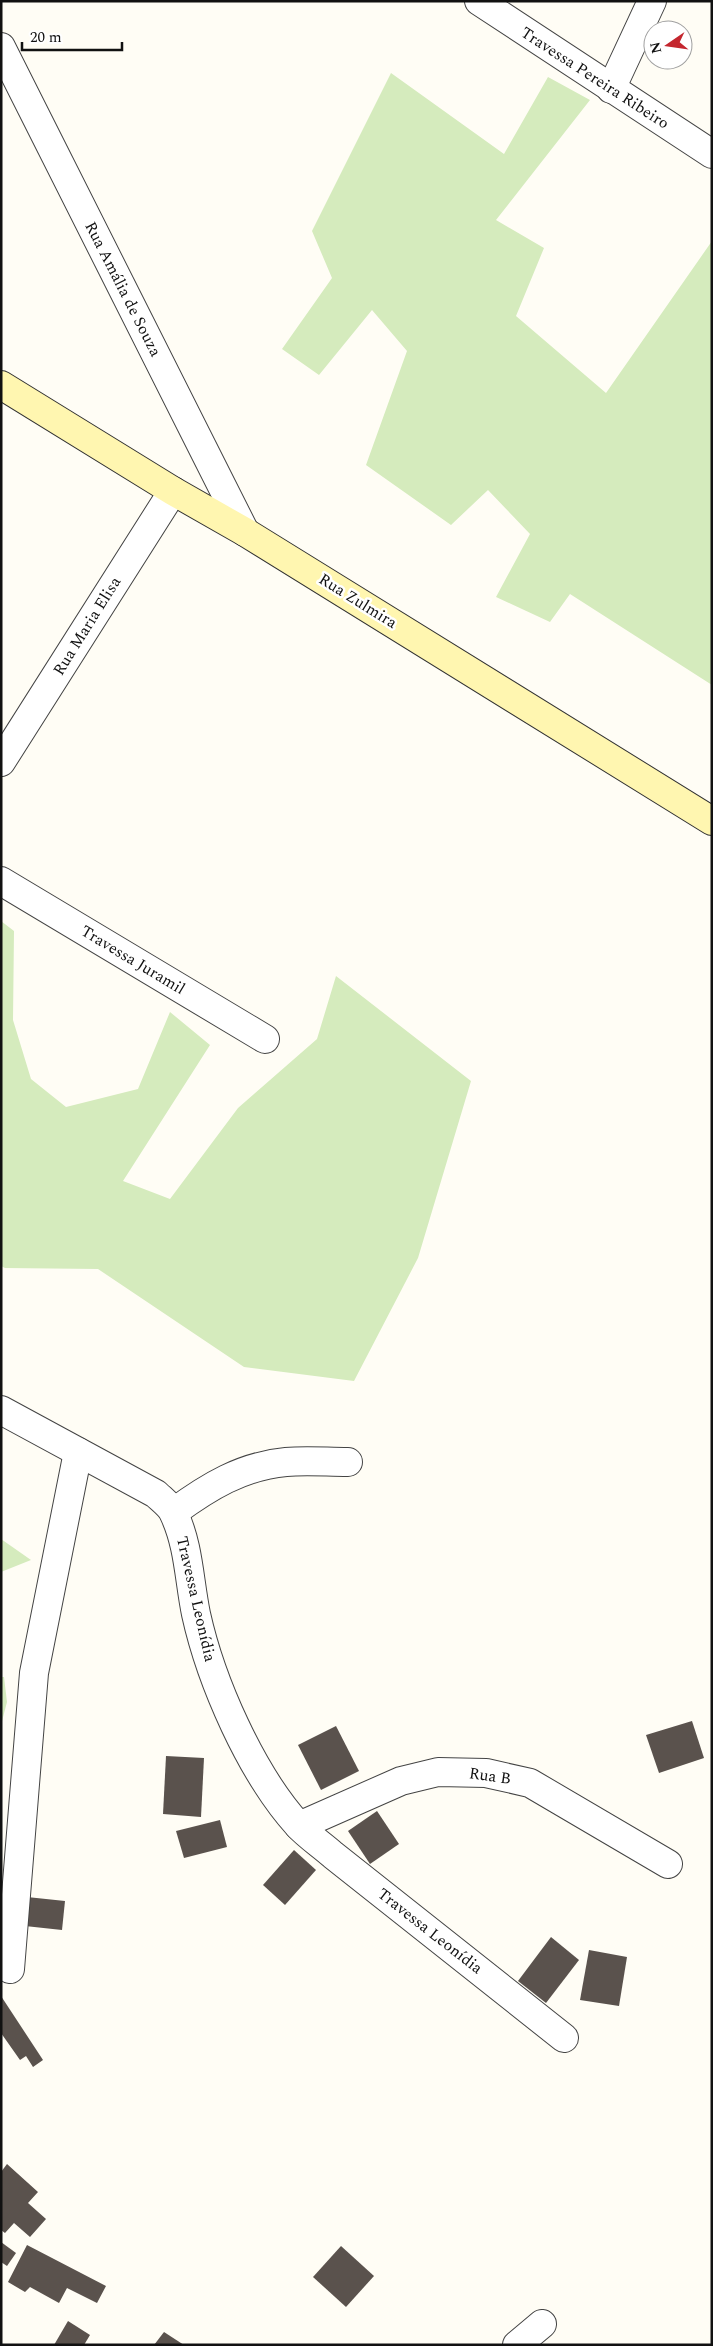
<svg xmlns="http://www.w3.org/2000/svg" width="713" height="2346" viewBox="0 0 713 2346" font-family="Spectral,serif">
  <rect width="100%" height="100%" fill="#fffdf5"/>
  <!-- green -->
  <g fill="#d5ebbd">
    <path d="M391,73l113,81 44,-77 42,23 -94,120 48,28 -28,68 90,77 106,-152v444l-142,-91 -20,28 -54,-25 34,-63 -42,-44 -37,35 -85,-60 41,-114 -35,-41 -53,65 -37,-26 50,-71 -20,-47z"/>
    <path d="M1,921l13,10 -1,89 18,59 35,28 72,-18 32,-77 40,33 -87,136 47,18 68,-91 79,-69 19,-63 135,105 -53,177 -64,123 -110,-14 -146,-98 -93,-1 -4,-2z"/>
    <path d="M1,1539l30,21 -30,12z"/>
    <path d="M1,1677h3l3,25 -6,23z"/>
  </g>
  <!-- building -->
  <g fill="#5a524d">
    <path d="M692,1721l12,37 -45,15 -13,-38z"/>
    <path d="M336,1726l23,45 -38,19 -23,-45z"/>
    <path d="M166,1756l38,2 -3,59 -38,-3z"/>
    <path d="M377,1811l22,33 -29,20 -22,-33z"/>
    <path d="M220,1820l7,27 -43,11 -8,-27z"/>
    <path d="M294,1850l22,20 -31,35 -22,-20z"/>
    <path d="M27,1897l38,4 -3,29 -37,-4z"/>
    <path d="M551,1937l28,23 -33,43 -28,-22z"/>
    <path d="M589,1950l38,7 -8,49 -39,-6z"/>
    <path d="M1,1996l42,64 -10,7 -7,-11 -6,4 -19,-27z"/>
    <path d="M7,2164l31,28 -10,11 18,16 -16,18 -16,-14 -9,10 -4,-3v-58z"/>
    <path d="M1,2242l15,11 -9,13 -6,-4z"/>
    <path d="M27,2245l79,41 -9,17 -30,-15 -8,15 -29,-16 -5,5 -17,-10z"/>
    <path d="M341,2246l33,30 -28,31 -33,-30z"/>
    <path d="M68,2321l22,14 -6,10h-30z"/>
    <path d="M164,2332l20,13h-30z"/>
  </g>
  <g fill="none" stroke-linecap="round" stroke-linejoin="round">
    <defs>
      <g id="street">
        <path d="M479,1l233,153"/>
        <path d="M1,47l244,485"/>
        <path d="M611,89l41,-88"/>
        <path d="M1,762l172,-271"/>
        <path d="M1,881l264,158"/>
        <path d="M1,1410l155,84c6,6 15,12 18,20 15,32 15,66 22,100 15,68 55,159 102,211 10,11 24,20 35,30l231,183"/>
        <path d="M174,1512c34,-25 68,-46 112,-50 20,-2 41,0 62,0"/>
        <path d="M299,1826l102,-45 37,-9 48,1 44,10 138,81"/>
        <path d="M10,1969l24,-296 44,-221"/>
        <path d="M517,2345l25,-21"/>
      </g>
      <path id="secondary" d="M1,385l172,106 72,41 467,289"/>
    </defs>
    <!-- street casing -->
    <use href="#street" stroke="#444" stroke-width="30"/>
    <!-- secondary casing -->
    <use href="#secondary" stroke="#333" stroke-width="30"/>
    <!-- street -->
    <use href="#street" stroke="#fff" stroke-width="28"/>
    <!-- secondary -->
    <use href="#secondary" stroke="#fff6b0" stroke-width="28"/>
  </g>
  <g text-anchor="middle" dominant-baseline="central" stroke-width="5" stroke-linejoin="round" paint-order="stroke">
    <!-- street labels -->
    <g font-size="16" fill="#111" stroke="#fff">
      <text transform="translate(595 78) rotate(33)">Travessa Pereira Ribeiro</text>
      <text transform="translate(123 289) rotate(63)">Rua Amália de Souza</text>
      <text transform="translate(358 601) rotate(32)">Rua Zulmira</text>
      <text transform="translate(87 626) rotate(-58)">Rua Maria Elisa</text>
      <text transform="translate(133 960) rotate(31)">Travessa Juramil</text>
      <text transform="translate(196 1599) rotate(77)">Travessa Leonídia</text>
      <text transform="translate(490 1776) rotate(8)">Rua B</text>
      <text transform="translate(430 1931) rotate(38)">Travessa Leonídia</text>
    </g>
  </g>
  <!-- border -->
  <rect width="713" height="2346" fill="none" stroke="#111111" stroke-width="5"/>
  <!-- north arrow -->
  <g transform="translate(668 45) rotate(257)"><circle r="24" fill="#ffffff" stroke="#a0a0a0"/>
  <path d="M0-4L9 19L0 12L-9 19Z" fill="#c4262e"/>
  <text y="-8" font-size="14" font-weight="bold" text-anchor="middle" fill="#111111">N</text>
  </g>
  <!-- scale -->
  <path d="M22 42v8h100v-8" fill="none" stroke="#111111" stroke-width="2.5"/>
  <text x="30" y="42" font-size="15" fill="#111111" stroke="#ffffff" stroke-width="4" paint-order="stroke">20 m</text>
</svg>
